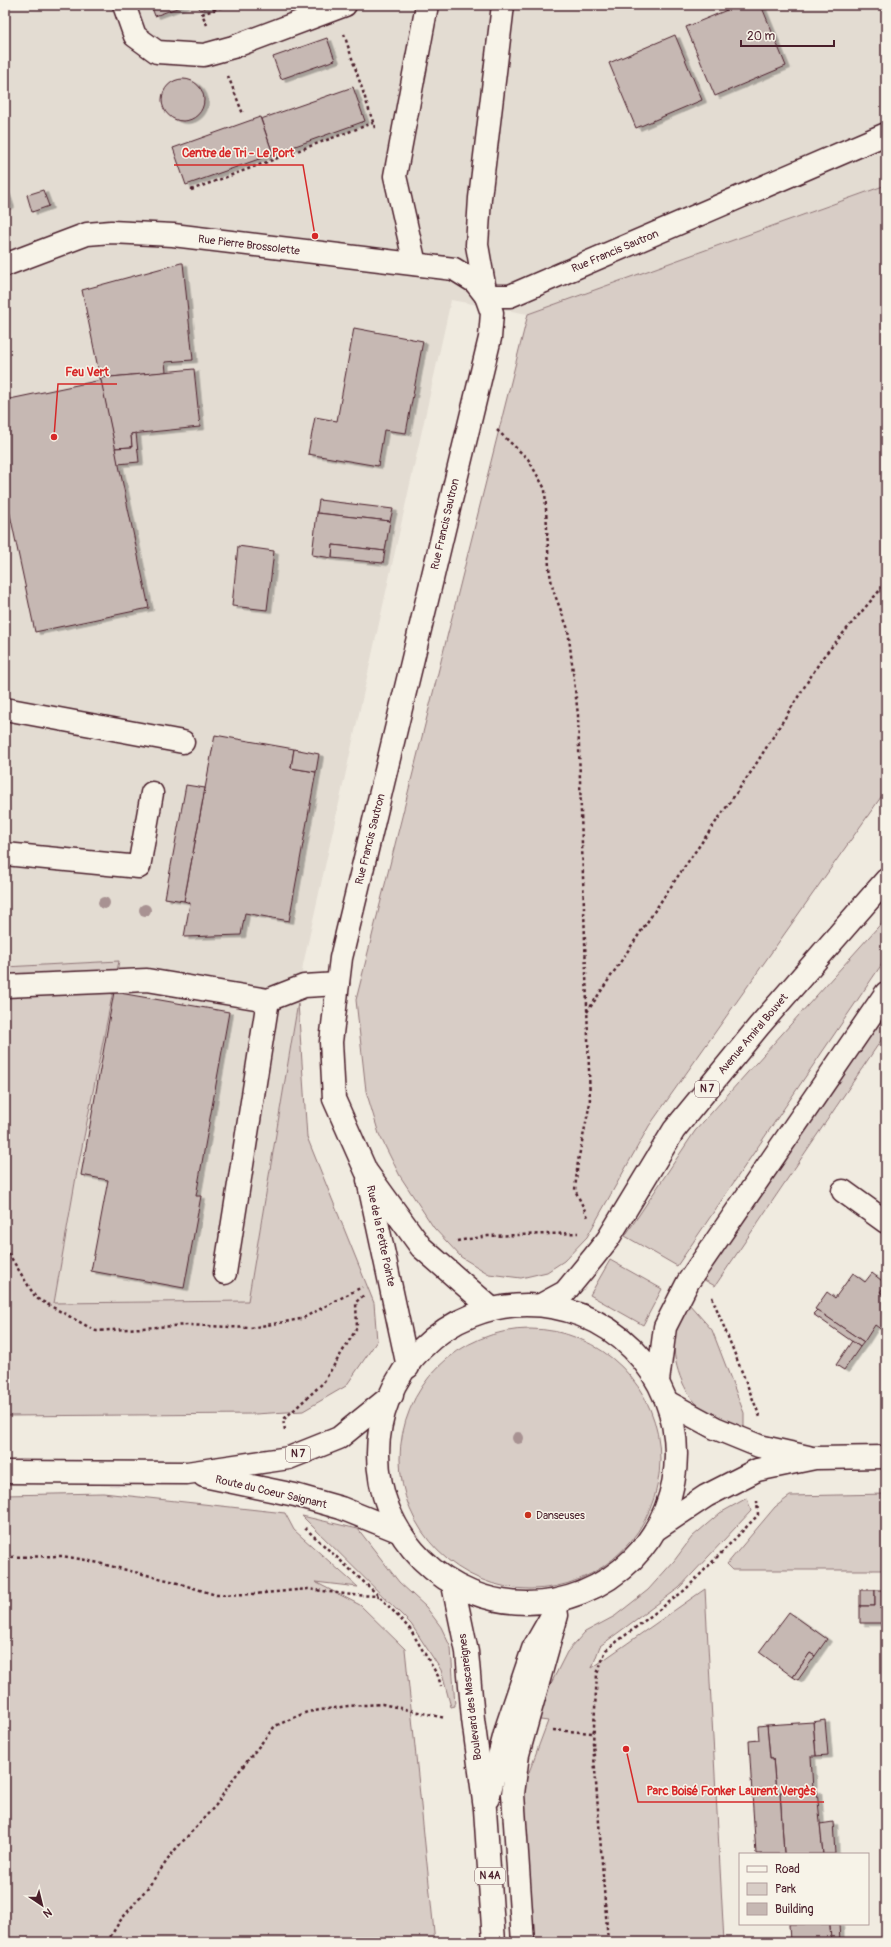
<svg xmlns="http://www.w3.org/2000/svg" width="891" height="1947" viewBox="0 0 891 1947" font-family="Pangolin,sans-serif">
  <defs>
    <filter id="shadow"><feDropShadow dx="4.5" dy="2.5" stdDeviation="0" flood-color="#0004"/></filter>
  </defs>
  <rect width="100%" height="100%" fill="#f0ebe0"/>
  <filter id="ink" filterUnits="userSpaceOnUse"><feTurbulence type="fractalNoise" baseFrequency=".025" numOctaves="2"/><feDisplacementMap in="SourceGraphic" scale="8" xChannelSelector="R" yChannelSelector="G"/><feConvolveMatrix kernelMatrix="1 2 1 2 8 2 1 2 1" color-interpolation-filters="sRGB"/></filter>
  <g filter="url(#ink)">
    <!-- built -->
    <path fill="#e3dcd2" d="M5,5h881v180l-358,129 -77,-14 -148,665 -5,38 -50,298 -194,2 22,-126 43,-216 -114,6z"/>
    <!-- green -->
    <g fill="#d8cdc6" stroke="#917678">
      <path d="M886,185v605l-237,336 -62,111 -23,24 -17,11 -26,6 -32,-4 -28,-17 -27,-29 -34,-52 -21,-42 -13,-43 -10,-91 172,-686z"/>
      <path d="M886,918v40l-209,308 -52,-30 70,-105z"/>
      <path d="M119,961l-43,216 -22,126 194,-2 50,-298 9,134 67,166 3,38 -31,45 -43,25 -48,3 -250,2v-449z"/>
      <path d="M886,1005v28l-171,253 -16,-9z"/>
      <path d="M610,1260l52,29 -19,36 -53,-30z"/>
      <path d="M689,1304l23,26 32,83v17c-13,-7 -35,-15 -46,-25 -16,-14 -29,-51 -22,-73 3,-10 9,-19 13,-28z"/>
      <circle cx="530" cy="1459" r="130"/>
      <path d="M103,1493l182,20 9,17 64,57 -43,-5 45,23 45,44 30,293h-430v-447z"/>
      <path d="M886,1494v76h-153l-6,-6 48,-57 15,-11z"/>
      <path d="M747,1498l4,13 -72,77 -79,58 -8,22 113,-79 19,353h-204l-4,-135 32,-86 -15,-2 34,-67 18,-20 30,-16 33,-26 26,-29 18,-24 28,-24z"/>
      <path d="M302,1516l56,13 41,53 27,25 15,20 10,21 4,58 -4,1 -10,-37 -30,-46z"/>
    </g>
    <!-- building -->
    <g fill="#c6b8b3" stroke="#4a1f2b" filter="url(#shadow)">
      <path d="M151,5h34l-30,11z"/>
      <path d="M198,5h16l-14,5z"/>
      <path d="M739,5h22l25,61 -71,30 -29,-69z"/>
      <path d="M675,35l27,65 -66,28 -27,-65z"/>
      <path d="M327,38l8,22 -54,19 -8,-22z"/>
      <circle cx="183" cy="100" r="21"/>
      <path d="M353,87l12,34 -92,33 -12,-35z"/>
      <path d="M260,117l13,37 -87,31 -13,-37z"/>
      <path d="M5,190l5,15 -5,2z"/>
      <path d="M43,190l6,16 -17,6 -5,-17z"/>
      <path d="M181,263h2l10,97 -28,2 1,10 -66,6 -18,-88z"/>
      <path d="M354,328l69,13 -17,92 -22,-3 -6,36 -70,-12 7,-37 22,4z"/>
      <path d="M194,369l6,58 -69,7 1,13 -17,1 -15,-70z"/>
      <path d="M101,380l48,228 -114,24 -30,-141v-91z"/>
      <path d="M136,433l3,29 -21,2 -3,-16 17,-1 -1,-13z"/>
      <path d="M319,500l74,9 -3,12 -73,-8z"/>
      <path d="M317,513l73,8 -5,30 -52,-6 -1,13 -20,-3z"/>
      <path d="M333,545l52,6 -2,12 -51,-5z"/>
      <path d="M238,546l36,5 -7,59 -35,-4z"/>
      <path d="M215,735l79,14 -3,19 25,4 -27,149 -44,-8 -4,22 -57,2 6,-34 -6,-2z"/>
      <path d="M294,749l25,5 -3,18 -25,-4z"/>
      <path d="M186,785l19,3 -21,113 -19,-3z"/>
      <path d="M114,992l115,20 -33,184h5l-17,92 -93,-17 17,-91 -27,-5z"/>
      <path d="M853,1273l12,9 7,-9 14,11 -6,8 6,4v37l-11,-8 -11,17 -49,-33 12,-17 8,6z"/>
      <path d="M817,1310l47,32 -4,5 -47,-33z"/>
      <path d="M852,1341l8,6 -16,23 -8,-5z"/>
      <rect x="860" y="1590" width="15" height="16"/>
      <path d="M875,1590h11v33h-26v-17h15z"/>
      <path d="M789,1612l38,27 -12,17 -5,-3 -17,24 -34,-25z"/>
      <path d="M810,1653l5,3 -17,24 -5,-3z"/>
      <path d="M825,1720l3,35 -12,1 -3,-34z"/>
      <path d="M813,1722l3,34h-5l2,34 -37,3 -3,-35h-3l-3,-33z"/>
      <path d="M767,1725l3,33h3l3,35 -24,1 -3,-53 10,-1 -1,-14z"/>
      <path d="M817,1790l6,64h-39l-4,-62z"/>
      <path d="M780,1792l4,62h-28l-4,-60z"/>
      <path d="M833,1822l2,32h-12l-3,-30z"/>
      <path d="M789,1924h41l1,18h-41z"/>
      <path d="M830,1924h9l1,18h-9z"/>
    </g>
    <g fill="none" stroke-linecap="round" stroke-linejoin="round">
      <defs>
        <g id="minor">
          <path d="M124,5l11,31 22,16 47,3 29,-8 112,-42"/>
          <path d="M415,264l-20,-88 32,-171"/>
          <path d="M5,265l82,-31 24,-2 62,3 281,34 21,13 11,14"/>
          <path d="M486,296h24l376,-162"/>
          <path d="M5,709l178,33"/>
          <path d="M5,854l134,13 13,-74"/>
          <path d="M5,986l142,-6 121,20 36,-14 34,-2"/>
          <path d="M368,1180l40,187"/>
          <path d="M843,1191l43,31"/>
          <path d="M225,1273l43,-273"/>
          <path d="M492,1309l-71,-62 -55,-76 -32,-72 -3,-57 10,-84 149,-620 2,-25 -6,-17 -9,-51 3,-47 23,-193"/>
          <path d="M523,1942l-10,-148 5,-40 39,-139"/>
        </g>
        <g id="major">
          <circle cx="527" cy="1454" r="149"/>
          <path d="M541,1305l24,-13 28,-34 15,-19 66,-109 85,-104 127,-146"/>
          <path d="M658,1381l7,-54 23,-45 198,-289"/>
          <path d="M669,1403l46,25 44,18 49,11"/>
          <path d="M5,1472l182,1 102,-15 50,-20 53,-43"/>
          <path d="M204,1476l91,19 46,13 57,23"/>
          <path d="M658,1528l48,-32 51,-26 58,-12 71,-1"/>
          <path d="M453,1585l14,67 6,67 12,90 9,133"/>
          <path d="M488,1798l19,-72 26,-77 28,-49"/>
        </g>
      </defs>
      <!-- minor casing -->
      <use href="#minor" stroke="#4a1f2b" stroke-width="25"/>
      <!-- major casing -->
      <use href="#major" stroke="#4a1f2b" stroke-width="25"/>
      <!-- path -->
      <g stroke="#4a1f2b" stroke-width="2.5" stroke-dasharray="3 3" stroke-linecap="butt">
        <path d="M207,25l-5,-11 26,-9"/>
        <path d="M344,34l31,94"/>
        <path d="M228,76l15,38"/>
        <path d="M191,190l182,-67"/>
        <path d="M497,430l31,29 17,30 4,79 4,22 15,39 10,86 12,388 -12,58 -3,29 14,29"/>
        <path d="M587,1012l89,-133 75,-107 72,-115 63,-74"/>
        <path d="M457,1241l31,-5 90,-3"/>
        <path d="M5,1248l31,50 60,33 92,-6 62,3 51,-9 61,-32"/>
        <path d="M712,1297l48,120"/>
        <path d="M285,1430l-2,-10 40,-37 34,-55 -1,-26 9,-8"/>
        <path d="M305,1528l74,68 31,33 28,47 3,10"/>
        <path d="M5,1557l57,-1 24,4 85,21 45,14 38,-1 54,-5 44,6 27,1"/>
        <path d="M553,1730l40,3"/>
        <path d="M107,1942l13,-21 29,-35 25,-35 42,-46 17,-26 42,-53 32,-14 41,-6 34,-2 63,14"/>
        <path d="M608,1942l-15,-199 4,-69 9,-24 79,-60 73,-75 -1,-14"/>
      </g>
      <!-- minor -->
      <use href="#minor" stroke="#f7f3e8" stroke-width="22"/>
      <!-- major -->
      <use href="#major" stroke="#f7f3e8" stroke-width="22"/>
    </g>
    <!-- trees -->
    <g fill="#a89292">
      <circle cx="104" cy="903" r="6"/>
      <circle cx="145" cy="910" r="6"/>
      <circle cx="518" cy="1438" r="6"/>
    </g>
  </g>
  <!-- markers -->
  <circle fill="#c8321e" stroke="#f7f3e8" stroke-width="1.5" cx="528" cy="1515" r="4"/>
  <g text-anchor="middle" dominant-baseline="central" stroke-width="3" stroke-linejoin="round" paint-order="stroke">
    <!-- shield labels -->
    <g fill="#f7f3e8" stroke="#7e5f64" stroke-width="1">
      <rect x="695" y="1081" width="24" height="16" rx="3"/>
      <rect x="286" y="1446" width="24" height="16" rx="3"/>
      <rect x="475" y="1868" width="30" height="16" rx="3"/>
    </g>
    <g font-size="10" font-weight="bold" fill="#4a1f2b">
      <text x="707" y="1089">N 7</text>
      <text x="298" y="1454">N 7</text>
      <text x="490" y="1876">N 4A</text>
    </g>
    <!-- street labels -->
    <g font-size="11" fill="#4a1f2b" stroke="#f7f3e8">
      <text transform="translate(249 245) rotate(7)">Rue Pierre Brossolette</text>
      <text transform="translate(615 251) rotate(-23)">Rue Francis Sautron</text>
      <text transform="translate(445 524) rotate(-77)">Rue Francis Sautron</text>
      <text transform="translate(370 839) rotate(-76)">Rue Francis Sautron</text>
      <text transform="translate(753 1034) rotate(-50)">Avenue Amiral Bouvet</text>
      <text transform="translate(381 1236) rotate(78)">Rue de la Petite Pointe</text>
      <text transform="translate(271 1492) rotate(13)">Route du Coeur Saignant</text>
      <text transform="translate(470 1697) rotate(-97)">Boulevard des Mascareignes</text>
    </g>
    <!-- poi labels -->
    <g font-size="11" fill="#4a1f2b" stroke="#f7f3e8" text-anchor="start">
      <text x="536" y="1515">Danseuses</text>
    </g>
  </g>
  <!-- callouts -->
  <path fill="none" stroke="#d62828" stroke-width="1.5" d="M315 236L303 165H174M54 437L58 384H117M626 1749L638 1802H824"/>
  <g fill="#d62828" stroke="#f7f3e8" stroke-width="1.5">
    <circle cx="315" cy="236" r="4"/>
    <circle cx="54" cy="437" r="4"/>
    <circle cx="626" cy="1749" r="4"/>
  </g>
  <g font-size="12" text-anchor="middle" font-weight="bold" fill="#d62828" stroke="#f7f3e8" stroke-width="3" stroke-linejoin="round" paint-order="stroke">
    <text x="238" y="157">Centre de Tri - Le Port</text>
    <text x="87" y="376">Feu Vert</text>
    <text x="731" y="1795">Parc Boisé Fonker Laurent Vergès</text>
  </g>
  <!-- margin -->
  <rect width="891" height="1947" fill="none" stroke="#f7f3e8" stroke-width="20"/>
  <rect x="10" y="10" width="871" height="1927" fill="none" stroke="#4a1f2b" stroke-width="1.5" filter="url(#ink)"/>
  <!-- legend -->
  <rect x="739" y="1853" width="130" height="72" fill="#f7f3e8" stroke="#b29e9c"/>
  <rect x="747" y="1866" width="20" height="6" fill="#f7f3e8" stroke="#b29e9c"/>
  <text x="775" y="1873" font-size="12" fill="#4a1f2b">Road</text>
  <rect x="747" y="1883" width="20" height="12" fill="#d8cdc6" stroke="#b29e9c"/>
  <text x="775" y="1893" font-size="12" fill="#4a1f2b">Park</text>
  <rect x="747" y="1903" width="20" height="12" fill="#c6b8b3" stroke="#b29e9c"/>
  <text x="775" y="1913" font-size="12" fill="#4a1f2b">Building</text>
  <!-- north arrow -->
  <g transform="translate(42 1905) rotate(145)" stroke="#f7f3e8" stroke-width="3" paint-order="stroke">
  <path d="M0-3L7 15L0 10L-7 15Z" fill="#4a1f2b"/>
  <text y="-6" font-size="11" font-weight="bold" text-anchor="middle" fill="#4a1f2b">N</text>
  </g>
  <!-- scale -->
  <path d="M741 40v6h93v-6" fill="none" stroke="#4a1f2b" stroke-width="2"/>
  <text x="747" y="40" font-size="12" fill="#4a1f2b" stroke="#f7f3e8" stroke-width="3" paint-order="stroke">20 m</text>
</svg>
